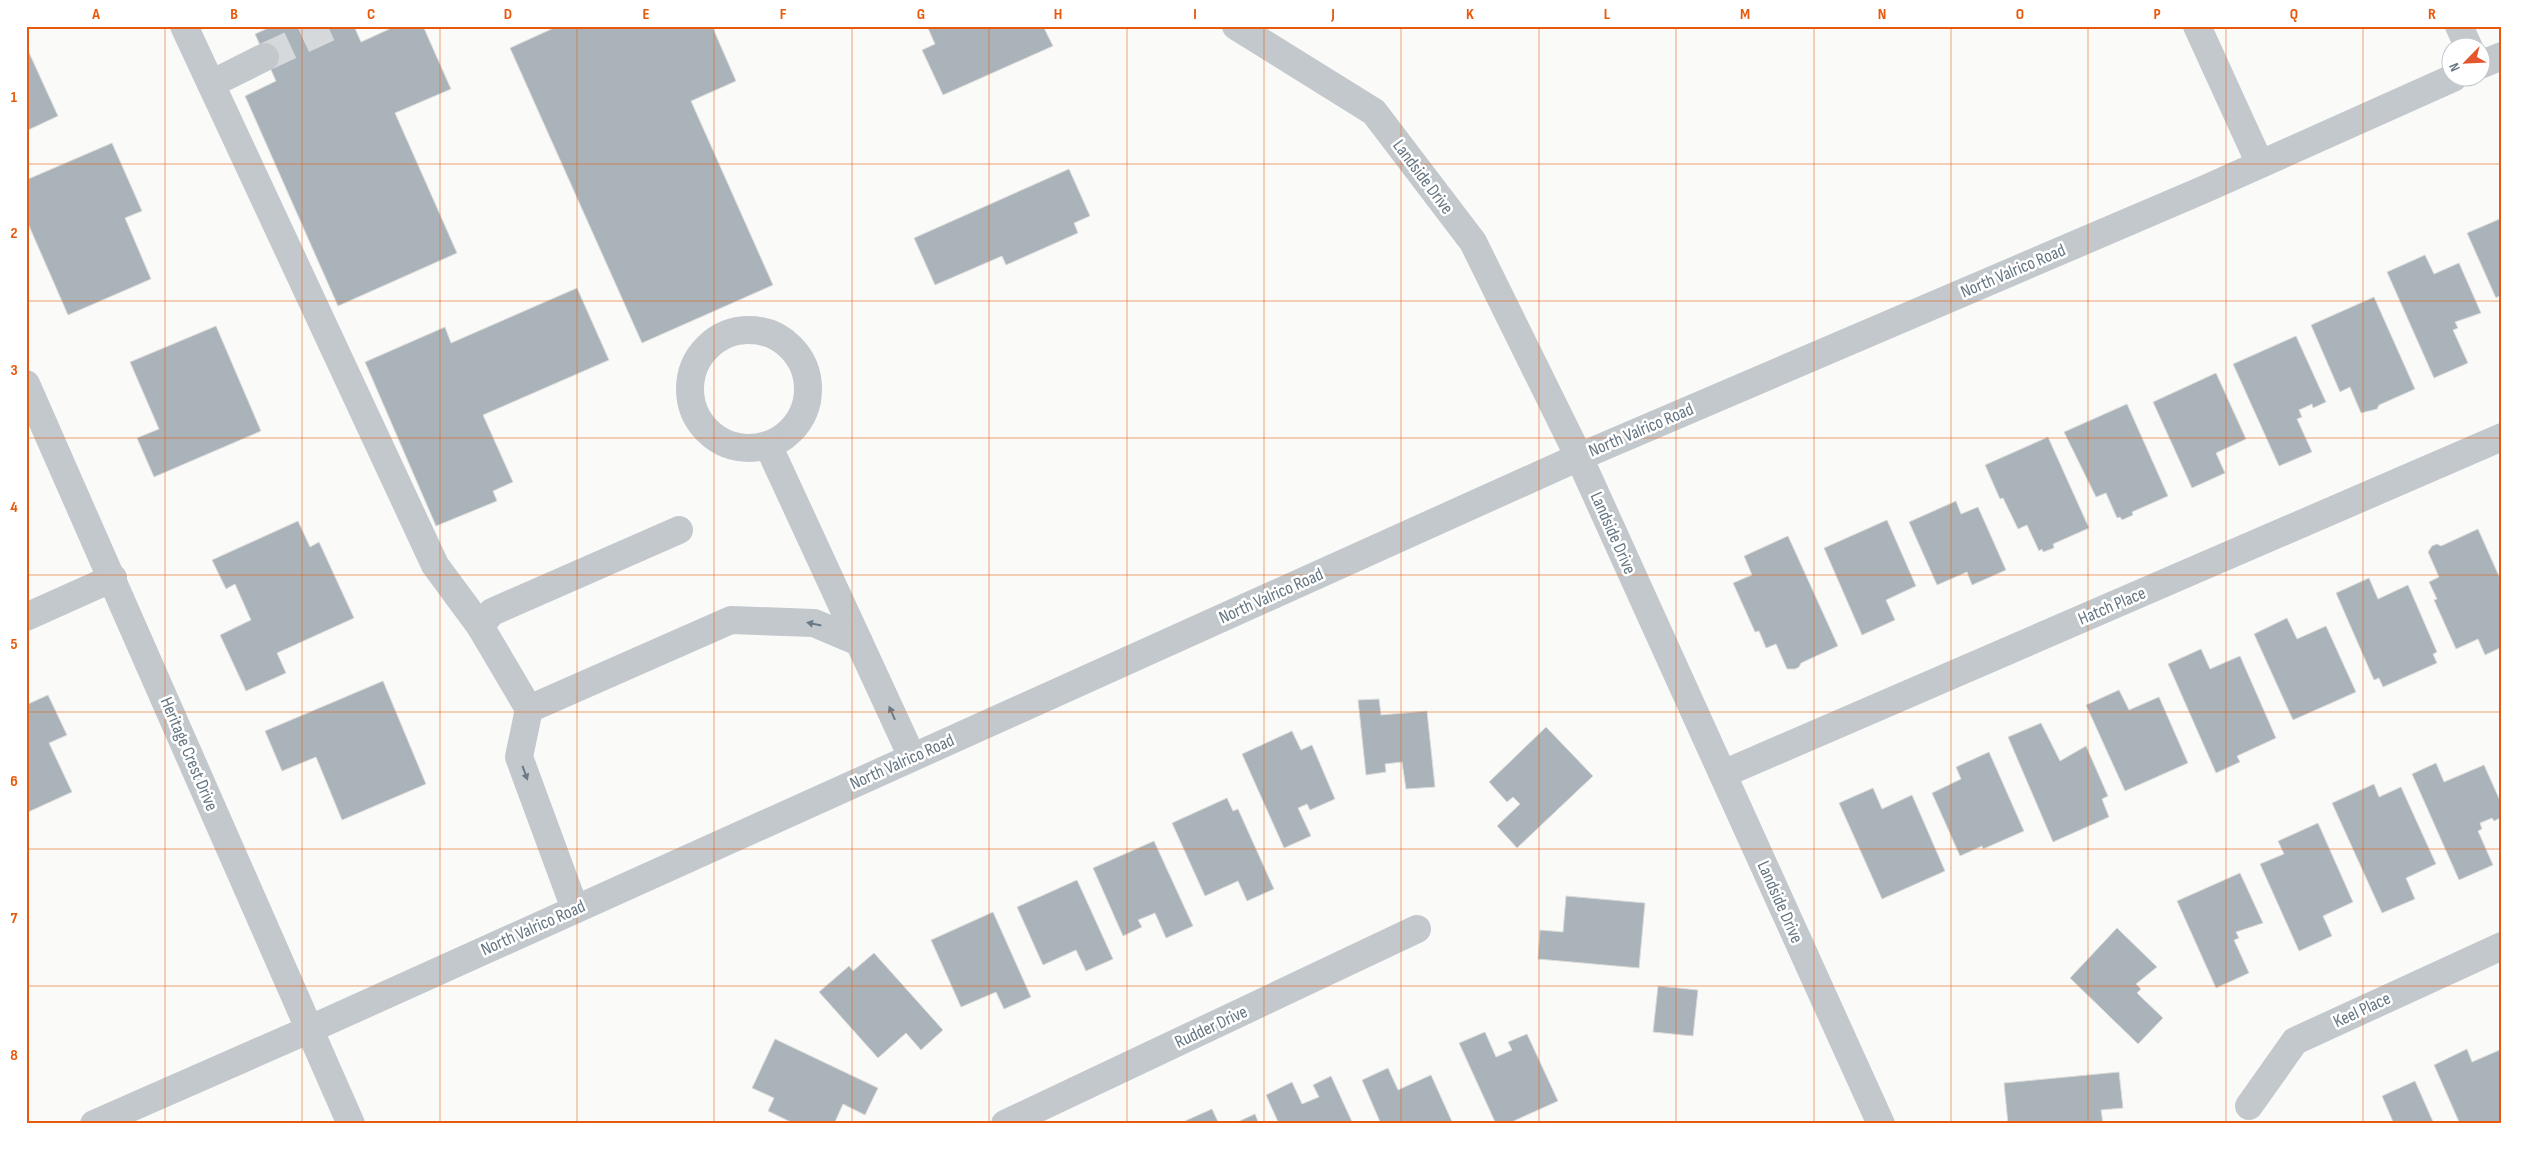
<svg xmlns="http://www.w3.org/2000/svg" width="2528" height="1150" viewBox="0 0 2528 1150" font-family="'Sofia Sans Condensed',sans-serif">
  <rect width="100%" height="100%" fill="#fafaf8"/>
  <!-- building -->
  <g fill="#aab3b9" stroke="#dcdcda">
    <path d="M273,26h81l7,16 35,-16h27l28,63 -56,24 62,140 -119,53 -93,-210 31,-15 -21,-47z"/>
    <path d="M558,26h154l24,55 -45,20 82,184 -131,58 -132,-295z"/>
    <path d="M927,26h116l10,20 -110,49 -21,-45 13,-6z"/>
    <path d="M26,46l32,70 -32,15z"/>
    <path d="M112,143l30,68 -17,7 26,61 -83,36 -42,-96v-39z"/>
    <path d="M1069,169l21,47 -16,7 4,10 -72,32 -4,-9 -67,29 -21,-47z"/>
    <path d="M2502,218v84l-3,-6 -3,2 -29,-65z"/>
    <path d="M2425,255l9,19 25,-11 22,50 -26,9 3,6 -5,2 15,33 -34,15 -47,-106z"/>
    <path d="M577,288l32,72 -126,55 30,67 -20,9 4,10 -61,25 -71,-164 80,-35 6,16z"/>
    <path d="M2374,297l41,92 -36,16 -2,4 -16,4 -11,-26 -10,5 -29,-67z"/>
    <path d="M216,326l45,105 -107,46 -17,-39 22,-9 -29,-67z"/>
    <path d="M2296,336l30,66 -13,6 -1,-4 -13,6 3,7 -5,2 15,33 -33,14 -46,-102z"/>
    <path d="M2216,373l30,66 -30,14 9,20 -33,15 -39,-86z"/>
    <path d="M2127,404l41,92 -36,16 1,3 -11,5 -2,-3 -3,1 -11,-25 -10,4 -32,-65z"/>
    <path d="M2048,437l41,91 -36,16 1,4 -11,4 -1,-3 -3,2 -12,-26 -9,4 -15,-31 -3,1 -15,-34z"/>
    <path d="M1956,501l5,13 17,-7 28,63 -34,15 -5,-13 -30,13 -28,-63z"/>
    <path d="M1887,520l29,66 -30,14 9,20 -33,15 -38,-87z"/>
    <path d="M298,521l12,26 9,-5 35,76 -77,35 9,20 -40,18 -26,-56 31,-15 -16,-36 -9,5 -14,-29z"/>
    <path d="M2478,529l24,54v64l-17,8 -7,-16 -22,10 -22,-49 3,-1 -8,-17 10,-5 -11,-25 4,-6 5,-2 4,2z"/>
    <path d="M1788,536l50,110 -37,17 -2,4 -4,2h-8l-11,-25 -10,4 -7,-17 -4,1 -22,-49 19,-8 -8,-19z"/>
    <path d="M2369,578l9,21 30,-14 29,67 -4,2 4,9 -54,24 -4,-9 -5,2 -38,-87z"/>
    <path d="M2287,618l10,21 29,-13 30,66 -63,28 -39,-86z"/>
    <path d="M2201,649l9,20 30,-13 36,82 -39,18 3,6 -24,11 -48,-109z"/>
    <path d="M383,681l43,103 -84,36 -26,-63 -34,14 -17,-40z"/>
    <path d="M2119,690l10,20 30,-13 29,66 -63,28 -39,-86z"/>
    <path d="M48,695l19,40 -18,8 23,49 -46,21v-108z"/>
    <path d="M1379,699l2,16 46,-4 8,76 -29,2 -4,-27 -17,2 1,8 -20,3 -8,-75z"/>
    <path d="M2041,723l19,38 26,-15 22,50 -6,3 7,18 -56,25 -45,-105z"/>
    <path d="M1546,727l47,49 -76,72 -20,-22 23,-22 -7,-7 -6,5 -18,-20z"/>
    <path d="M1292,731l9,19 11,-5 23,54 -25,11 -3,-6 -9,4 13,28 -27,12 -42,-94z"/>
    <path d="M1989,752l35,79 -41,18 -1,-3 -22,10 -28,-63 29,-14 -5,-12z"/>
    <path d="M2436,763l8,19 40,-17 18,40v12l-8,4 -2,-3 -12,5 2,6 -4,2 15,34 -34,15 -47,-106z"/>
    <path d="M2374,784l5,13 22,-10 35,77 -30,14 9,21 -33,14 -50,-110z"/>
    <path d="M1873,788l9,21 30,-14 33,76 -63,28 -43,-96z"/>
    <path d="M1227,798l6,13 5,-2 36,80 -27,12 -9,-20 -33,15 -33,-73z"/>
    <path d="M2318,823l35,79 -30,14 9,20 -33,15 -39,-87 24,-10 -6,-13z"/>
    <path d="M1154,841l39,85 -27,12 -11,-25 -17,7 4,7 -19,9 -30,-68z"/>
    <path d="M2240,873l23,50 -27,9 3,6 -5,2 15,33 -33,15 -39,-87z"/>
    <path d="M1077,880l36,79 -27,12 -10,-21 -33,15 -26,-58z"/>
    <path d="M1566,896l79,7 -6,65 -101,-9 2,-29 23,2z"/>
    <path d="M993,912l38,85 -27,12 -8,-17 -35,15 -30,-67z"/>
    <path d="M2117,928l40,39 -21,17 5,5 -4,4 26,25 -25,26 -68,-66z"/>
    <path d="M874,953l69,77 -22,20 -15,-17 -28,25 -59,-66 30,-26 4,5z"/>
    <path d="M1658,986l40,4 -5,46 -40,-4z"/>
    <path d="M1485,1032l11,25 16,-7 -4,-8 19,-8 31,67 -51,23h-11l-37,-81z"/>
    <path d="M775,1039l103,49 -13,27 -22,-11 -9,20h-39l-27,-13 6,-13 -22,-10z"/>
    <path d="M2467,1049l5,13 30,-13v75h-42l-26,-59z"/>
    <path d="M1388,1068l10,22 33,-15 22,49h-72l-19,-44z"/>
    <path d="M2119,1072l4,36 -22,2 2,14h-95l-4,-41z"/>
    <path d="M1331,1076l22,48h-74l-13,-29 26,-13 10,22 17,-7 -6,-12z"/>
    <path d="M2415,1081l19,43h-40l-12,-28z"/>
    <path d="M1212,1109l7,15h-32l-2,-3z"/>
    <path d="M1255,1114l4,10h-26z"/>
  </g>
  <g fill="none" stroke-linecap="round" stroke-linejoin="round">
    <!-- minor-tunnel -->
    <path stroke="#d5d9db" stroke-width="28" stroke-dasharray="28 14" stroke-linecap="butt" d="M265,57l67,-31"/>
    <!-- minor -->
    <g stroke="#c3c8cc" stroke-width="28">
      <path d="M184,26l251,539 45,61"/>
      <path d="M1236,26l138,86 99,130 106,215 302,667"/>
      <path d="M2197,26l63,138"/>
      <path d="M2459,26l10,22"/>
      <path d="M2480,65l22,-9"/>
      <path d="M211,84l54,-27"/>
      <circle cx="749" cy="389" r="59"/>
      <path d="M26,384l325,740"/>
      <path d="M768,445l144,312"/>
      <path d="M26,617l87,-39"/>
      <path d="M529,709l202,-89 83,3 45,19"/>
      <path d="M1723,774l779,-337"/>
      <path d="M575,909l-56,-152 10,-48 -49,-83 12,-14 187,-82"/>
      <path d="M2249,1106l46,-65 207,-95"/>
      <path d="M94,1124l214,-94 1271,-573 626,-268 248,-111"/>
      <path d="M1005,1124l412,-195"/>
    </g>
  </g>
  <!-- one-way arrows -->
  <defs><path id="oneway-solid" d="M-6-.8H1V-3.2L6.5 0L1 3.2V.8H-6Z" transform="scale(1.25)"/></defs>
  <g fill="#6a7a87">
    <use href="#oneway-solid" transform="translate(814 624) rotate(-168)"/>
    <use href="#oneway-solid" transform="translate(892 713) rotate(-114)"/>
    <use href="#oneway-solid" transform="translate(525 773) rotate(70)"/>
  </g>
  <!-- grid -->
  <path fill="none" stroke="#e8590c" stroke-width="1" stroke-opacity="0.55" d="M165,26v1098M302,26v1098M440,26v1098M577,26v1098M714,26v1098M852,26v1098M989,26v1098M1127,26v1098M1264,26v1098M1401,26v1098M1539,26v1098M1676,26v1098M1814,26v1098M1951,26v1098M2088,26v1098M2226,26v1098M2363,26v1098M26,164h2476M26,301h2476M26,438h2476M26,575h2476M26,712h2476M26,849h2476M26,986h2476"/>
  <g text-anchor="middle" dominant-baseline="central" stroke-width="5" stroke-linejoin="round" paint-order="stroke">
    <!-- street labels -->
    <g font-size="18" fill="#657683" stroke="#fff">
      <text transform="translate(1423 177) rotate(53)">Landside Drive</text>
      <text transform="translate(2013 271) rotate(-23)">North Valrico Road</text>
      <text transform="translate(1641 430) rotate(-23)">North Valrico Road</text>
      <text transform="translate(1613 533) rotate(66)">Landside Drive</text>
      <text transform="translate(1271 596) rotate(-24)">North Valrico Road</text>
      <text transform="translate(2112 606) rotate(-23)">Hatch Place</text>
      <text transform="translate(189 754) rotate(67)">Heritage Crest Drive</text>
      <text transform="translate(902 762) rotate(-24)">North Valrico Road</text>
      <text transform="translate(1780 902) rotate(66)">Landside Drive</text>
      <text transform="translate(533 928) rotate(-24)">North Valrico Road</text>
      <text transform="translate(2362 1010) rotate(-25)">Keel Place</text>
      <text transform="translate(1211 1027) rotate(-25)">Rudder Drive</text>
    </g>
  </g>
  <!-- border -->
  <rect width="2528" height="1150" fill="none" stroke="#ffffff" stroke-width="55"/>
  <!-- north arrow -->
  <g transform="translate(2466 62) rotate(246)"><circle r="24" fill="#ffffff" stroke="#c1c8cd"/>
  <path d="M0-4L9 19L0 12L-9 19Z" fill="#e4572e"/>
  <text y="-8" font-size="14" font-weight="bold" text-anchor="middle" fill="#657683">N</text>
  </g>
  <rect x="28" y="28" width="2472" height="1094" fill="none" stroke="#e8590c" stroke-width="2"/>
  <g font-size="16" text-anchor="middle" font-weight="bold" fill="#e8590c">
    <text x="96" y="19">A</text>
    <text x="234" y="19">B</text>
    <text x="371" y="19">C</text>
    <text x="508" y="19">D</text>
    <text x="646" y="19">E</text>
    <text x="783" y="19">F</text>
    <text x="921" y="19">G</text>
    <text x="1058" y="19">H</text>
    <text x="1195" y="19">I</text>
    <text x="1333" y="19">J</text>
    <text x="1470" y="19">K</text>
    <text x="1607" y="19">L</text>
    <text x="1745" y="19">M</text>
    <text x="1882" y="19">N</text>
    <text x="2020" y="19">O</text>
    <text x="2157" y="19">P</text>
    <text x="2294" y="19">Q</text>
    <text x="2432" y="19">R</text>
    <text x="14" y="102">1</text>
    <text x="14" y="238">2</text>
    <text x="14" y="375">3</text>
    <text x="14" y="512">4</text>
    <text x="14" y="649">5</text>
    <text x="14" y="786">6</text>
    <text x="14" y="923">7</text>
    <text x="14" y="1060">8</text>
  </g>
</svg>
